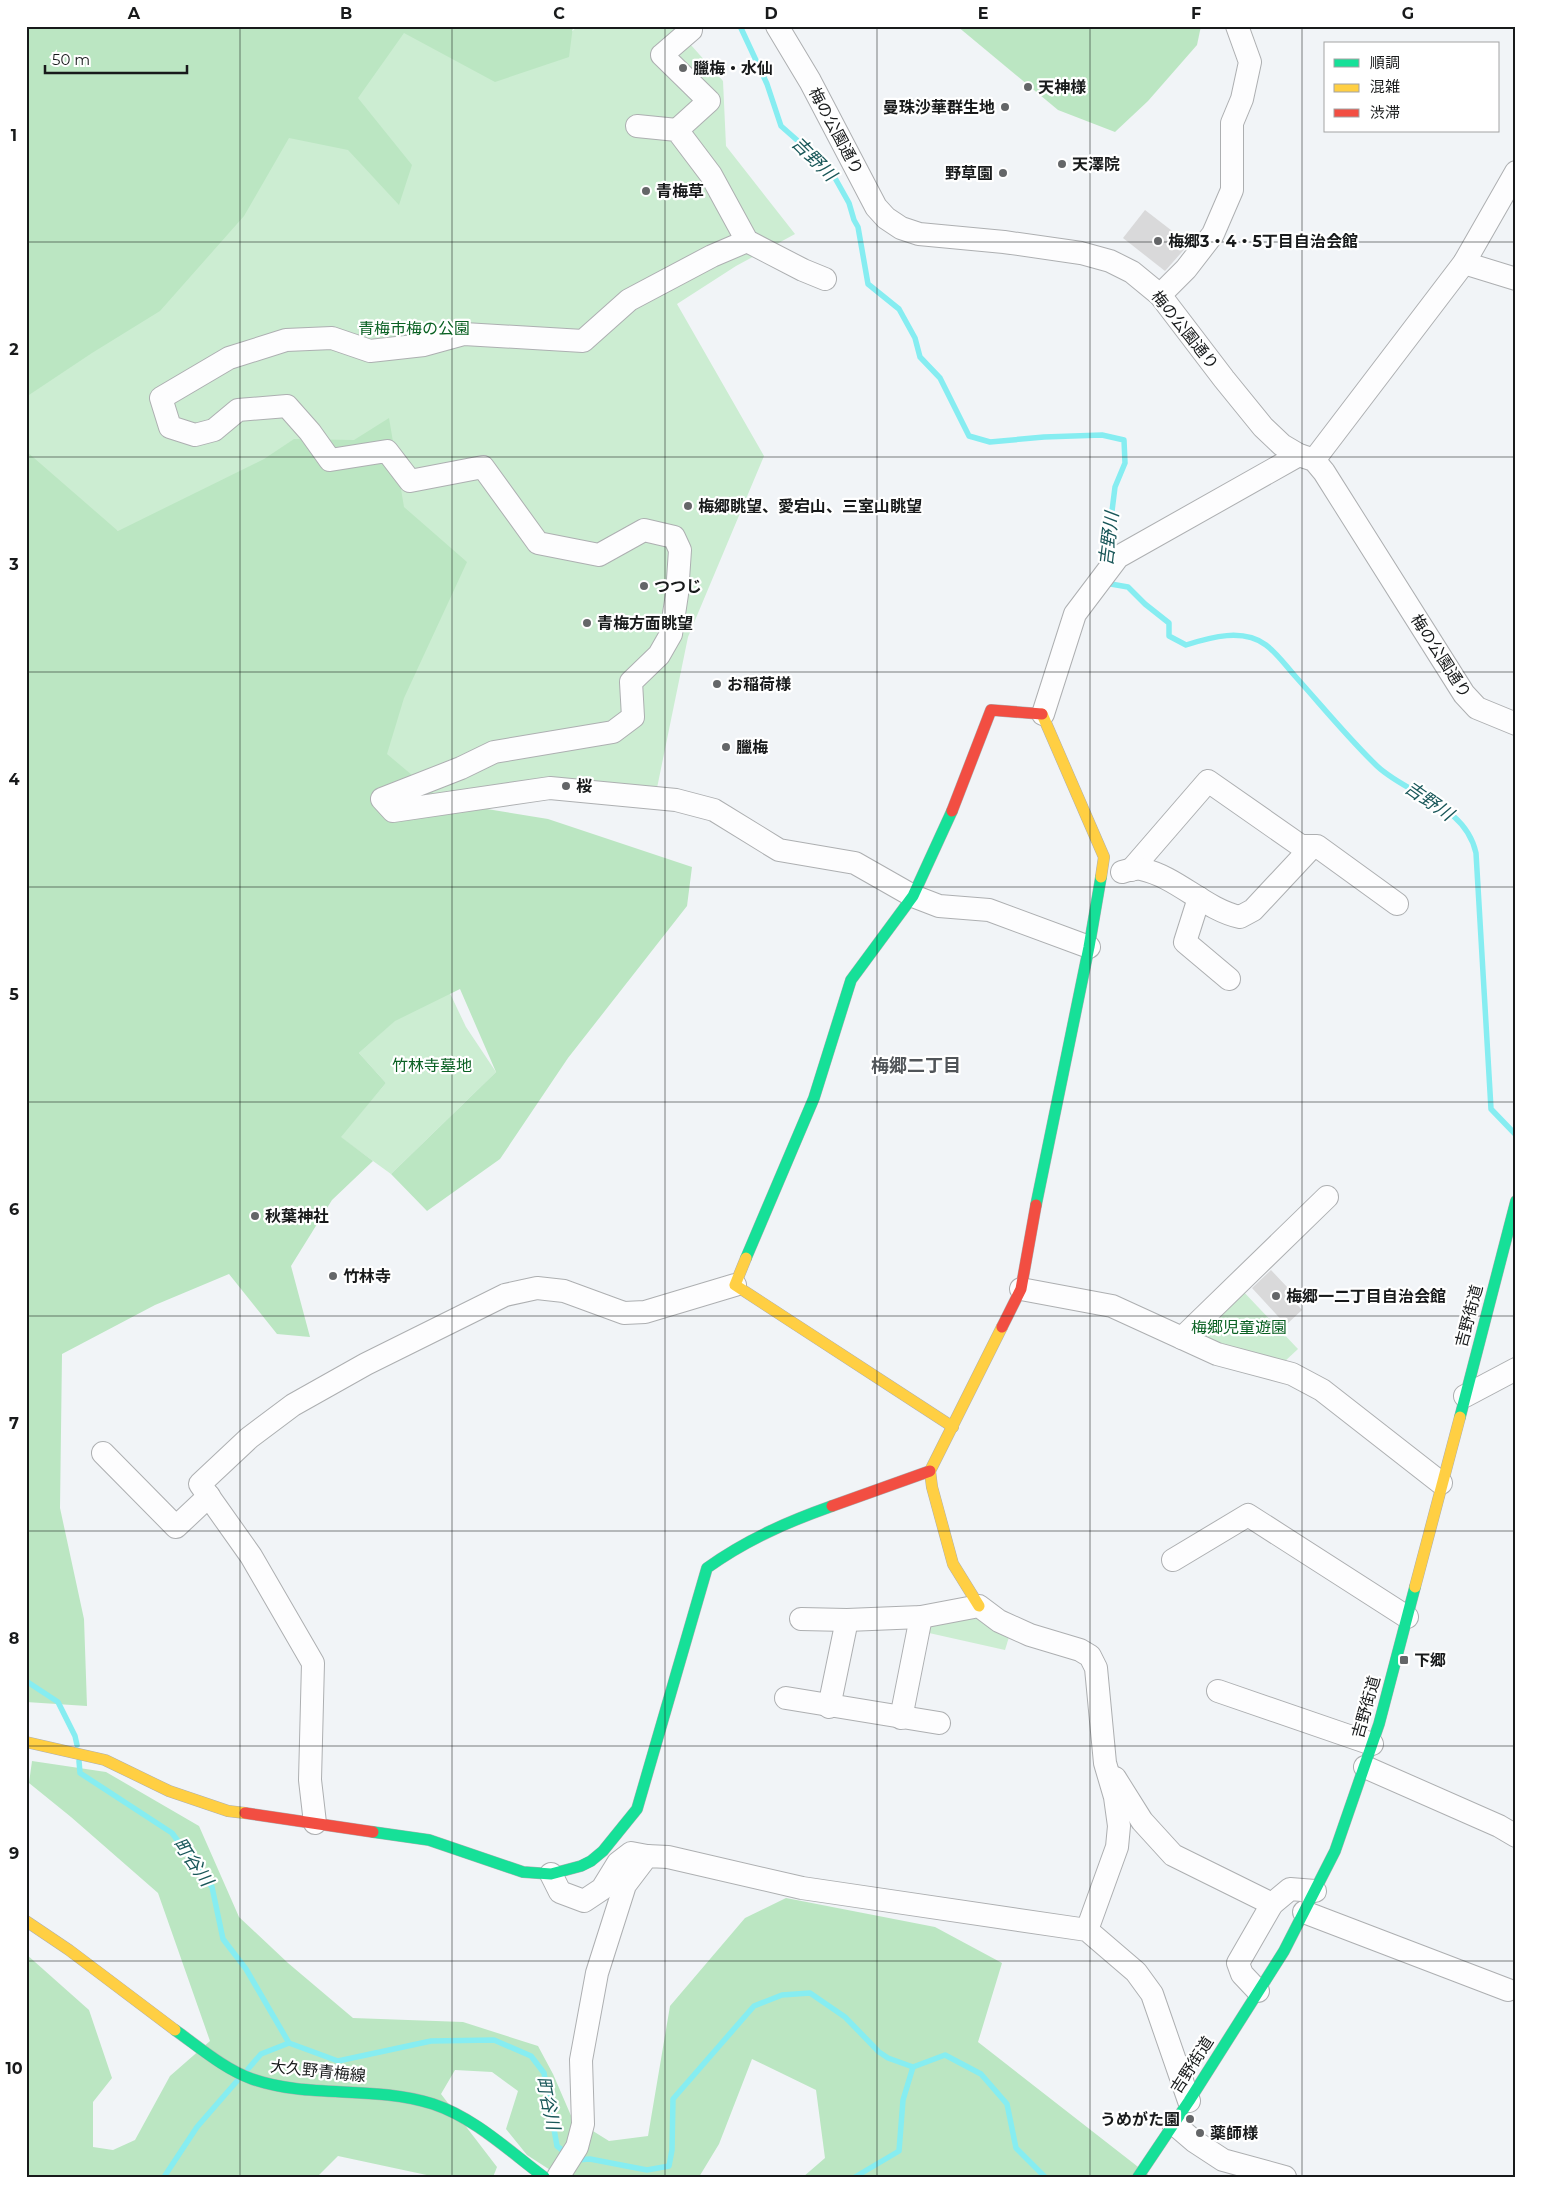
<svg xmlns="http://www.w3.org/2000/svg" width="1542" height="2203" viewBox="0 0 1542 2203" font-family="Montserrat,'Noto Sans JP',sans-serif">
  <rect width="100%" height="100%" fill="#f1f4f7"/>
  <!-- green -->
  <g fill="#ccedd2">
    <path d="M384,26l171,21 23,-21h96l49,55 3,65 69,88 -59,32 -59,38 87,152 -76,181 -31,151 -259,17 -239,-260 -81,-28 -52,-33v-98z"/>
    <path d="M447,987l19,40 30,45 -105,102 -51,-37 46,-54 -27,-30 42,-38z"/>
    <path d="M1241,1289l57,60 -14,13 -86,-23z"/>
    <path d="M974,1616l35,21 -4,13 -76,-17 1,-13z"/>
  </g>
  <!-- forest -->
  <g fill="#bbe6c2">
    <path d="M26,26h547l-4,31 -74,25 -91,-49 -46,65 54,67 -13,40 -51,-55 -59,-12 -45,78 -84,95 -68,42 -66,44z"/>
    <path d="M957,26h244l-4,19 -49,56 -33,31 -57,-22z"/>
    <path d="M389,418l15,89 63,55 -63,136 -17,56 57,48 104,17 144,48 -5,39 -119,152 -68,101 -73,52 -36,-37 105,-102 -36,-83 -65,32 -36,32 27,30 -45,54 32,24 -41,39 -41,66 19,71 -33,-3 -48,-60 -74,31 -93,49 -2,154 24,111 3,87 -61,-4v-1251l92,80 146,-72 30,-20 60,1z"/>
    <path d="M32,1761l74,11 93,54 40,91 49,46 65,55 110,4 75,24 15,28 19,44 37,23 39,-5 22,-130 75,-88 41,-20 149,29 67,36 -24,79 173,135h-348l22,-19 -9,-68 -64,-31 -33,85 -20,33h-138l-34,-22 -21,-26 12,-38 -26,-19 -37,-2 -14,24 56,73 -4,10h-57l-98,-21 -21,21h-291v-223l63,56 23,68 -19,24v45l20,3 22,-10 35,-64 40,-35 -52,-148 -87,-76 -42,-34z"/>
  </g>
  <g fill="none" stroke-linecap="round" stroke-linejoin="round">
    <!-- stream -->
    <g stroke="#86edf1" stroke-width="5.5">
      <path d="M740,26l27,58 14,42 34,30 20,22 14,25 5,17 4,7 10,57 31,25 16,29 5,19 20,21 29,58 21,6 54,-5 58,-2 22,5 1,23 -10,24 -9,72"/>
      <path d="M1105,583l23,4 17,17 24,19v13l17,9c25,-8 57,-17 80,0 11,8 20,21 29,31 27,30 53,62 82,90 32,30 88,38 99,87l15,256 25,26"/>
      <path d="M26,1681l32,21 17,34 2,9"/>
      <path d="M79,1761l1,12 92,60 40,54 11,52 23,30 43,74 49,18 93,-20 63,-1 37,16 13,17 13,73 9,7"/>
      <path d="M248,2069l13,-15 28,-11"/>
      <path d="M576,2160l14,-1 57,11 22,-4 3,-16 1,-51 81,-93 28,-11 28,-2 35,24 34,35 9,6 25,9 32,-12 36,19 26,30 9,44 29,29"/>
      <path d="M164,2177l33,-50 40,-46"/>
      <path d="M855,2177l44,-26 4,-51 10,-33"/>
    </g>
  </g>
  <!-- building -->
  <g fill="#d9d9da">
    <path d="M1145,210l44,34 -24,27 -42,-33z"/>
    <path d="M1271,1270l17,18 -3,3 17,19 -16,15 -34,-37z"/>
  </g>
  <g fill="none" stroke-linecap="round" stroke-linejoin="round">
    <defs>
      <g id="street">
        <path d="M777,26l33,55 66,126 10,11 15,10 18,6 85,8 77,11 29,8 22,11 28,23 64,84 39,48 19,18 17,10 15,5 10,12 140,222 13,14 39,16"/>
        <path d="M637,126l40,4 34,45 36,66 56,29 22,9"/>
        <path d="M677,130l32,-29 -47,-46 29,-25"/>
        <path d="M747,241l-35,15 -83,44 -46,41 -119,-7 -40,11 -54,6 -38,-13 -46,2 -57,18 -68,40 9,29 25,8 19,-5 24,-20 49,-4 23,26 20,28 57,-9 23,30 73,-14 55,76 61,12 45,-25 30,7 6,13 -3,44 -6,40 -12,21 -28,27 2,35 -20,15 -119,20 -33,16 -79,31 11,12 157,-23 126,12 38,10 65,40 76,13 58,33 26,10 50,4 100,37"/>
        <path d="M1464,263l52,16"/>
        <path d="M1160,295l26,-26 27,-35 19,-44v-67l10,-24 8,-37 -13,-36"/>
        <path d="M1314,460l150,-197 52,-91"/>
        <path d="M1043,714l32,-100 43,-57 181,-102"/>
        <path d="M1131,870l77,-89 93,65h16l80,58"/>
        <path d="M1122,872c6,-2 14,-4 19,-3 37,8 63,40 99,48l13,-7 58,-62"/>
        <path d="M1199,898l-14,44 44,37"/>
        <path d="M1021,1289l91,17 105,48 75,20 30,16 119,93"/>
        <path d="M1182,1338l145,-141"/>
        <path d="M1465,1396l51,-27"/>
        <path d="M103,1453l73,74 33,-31"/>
        <path d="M1173,1560l75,-45 159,102"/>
        <path d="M801,1619l46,1 74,-3 58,-11 20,15 31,14 50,15 10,6 6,12 9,95 10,34 4,29 -2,21 -30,83"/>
        <path d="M1218,1691l154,53"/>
        <path d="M786,1698l153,25"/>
        <path d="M829,1707l18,-87"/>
        <path d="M901,1718l20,-101"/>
        <path d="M1365,1767l134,59 17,10"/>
        <path d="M1115,1778l27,43 31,34 99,49"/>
        <path d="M315,1823l-5,-43 3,-117 -62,-107 -51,-72 49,-46 44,-33 73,-41 139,-69 32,-7 27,3 60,22 21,-1 90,-27"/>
        <path d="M551,1874l9,18 24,9 18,-12 16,-26 13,-10 16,3"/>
        <path d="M1304,1912l204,78"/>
        <path d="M1258,1991l-16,-17 -4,-11 34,-59 18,-15 25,2"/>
        <path d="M1173,2123l21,18 29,19 62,17"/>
        <path d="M558,2177l19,-30 6,-23 -2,-64 16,-87 28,-88 22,-29 21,1 134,31 285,42 49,42 16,22 37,107"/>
      </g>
      <g id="fast">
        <path d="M1036,1205l53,-258 12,-70"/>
        <path d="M746,1258l68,-160 37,-118 62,-84 39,-85"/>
        <path d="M1460,1417l56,-216"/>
        <path d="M373,1832l56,8 94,32 28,2 30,-8 10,-5 12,-10 34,-42 70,-241c39,-28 80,-46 125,-62"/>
        <path d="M175,2030c24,17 49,39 77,49 57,20 121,6 181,25 42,14 76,47 111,73"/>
        <path d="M1138,2177l51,-76 95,-150 51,-100 44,-127 36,-137"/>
      </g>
      <g id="slow">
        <path d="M1042,714l62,143 -3,20"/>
        <path d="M746,1258l-11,27 218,142"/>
        <path d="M1415,1587l45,-170"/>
        <path d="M979,1606l-26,-42 -21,-77 -2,-16 72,-144"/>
        <path d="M26,1742l79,18 64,31 59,20 17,2"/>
        <path d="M26,1921l43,29 106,80"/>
      </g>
      <g id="jam">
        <path d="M952,811l39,-101 51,4"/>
        <path d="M1002,1327l19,-38 15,-84"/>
        <path d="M832,1506l98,-35"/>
        <path d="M245,1813l128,19"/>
      </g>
    </defs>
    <!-- street casing -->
    <use href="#street" stroke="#adafb1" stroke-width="24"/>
    <!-- fast casing -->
    <use href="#fast" stroke="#adafb1" stroke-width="12"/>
    <!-- slow casing -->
    <use href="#slow" stroke="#adafb1" stroke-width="12"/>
    <!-- jam casing -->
    <use href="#jam" stroke="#adafb1" stroke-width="12"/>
    <!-- street -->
    <use href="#street" stroke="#fdfdfe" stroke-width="22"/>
    <!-- fast -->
    <use href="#fast" stroke="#16e098" stroke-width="11"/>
    <!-- slow -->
    <use href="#slow" stroke="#ffcf43" stroke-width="11"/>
    <!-- jam -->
    <use href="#jam" stroke="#f24e42" stroke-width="11"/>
  </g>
  <!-- grid -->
  <path fill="none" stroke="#181a1b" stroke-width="1" stroke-opacity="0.55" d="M240,26v2151M452,26v2151M665,26v2151M877,26v2151M1090,26v2151M1302,26v2151M26,242h1490M26,457h1490M26,672h1490M26,887h1490M26,1102h1490M26,1316h1490M26,1531h1490M26,1746h1490M26,1961h1490"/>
  <!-- markers -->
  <g fill="#646668" stroke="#fff" stroke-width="2">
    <circle cx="683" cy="68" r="5"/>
    <circle cx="1028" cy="87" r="5"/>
    <circle cx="1005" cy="107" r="5"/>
    <circle cx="1062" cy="164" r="5"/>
    <circle cx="1003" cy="173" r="5"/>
    <circle cx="646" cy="191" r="5"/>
    <circle cx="1158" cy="241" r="5"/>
    <circle cx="688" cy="506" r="5"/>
    <circle cx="644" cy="586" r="5"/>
    <circle cx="587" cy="623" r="5"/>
    <circle cx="717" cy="684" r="5"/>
    <circle cx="726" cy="747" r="5"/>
    <circle cx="566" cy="786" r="5"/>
    <circle cx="255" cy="1216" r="5"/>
    <circle cx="333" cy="1276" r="5"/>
    <circle cx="1276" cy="1296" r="5"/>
    <rect x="1399" y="1655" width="10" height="10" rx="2.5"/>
    <circle cx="1190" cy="2119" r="5"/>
    <circle cx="1200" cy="2133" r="5"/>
  </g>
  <g text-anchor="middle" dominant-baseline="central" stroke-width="4.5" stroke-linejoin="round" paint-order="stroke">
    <!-- poi labels -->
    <g font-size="16" font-weight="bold" fill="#181a1b" stroke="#fff" text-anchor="start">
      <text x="693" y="68">臘梅・水仙</text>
      <text x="1038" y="87">天神様</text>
      <text x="995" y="107" text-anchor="end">曼珠沙華群生地</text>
      <text x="1072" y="164">天澤院</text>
      <text x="993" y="173" text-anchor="end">野草園</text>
      <text x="656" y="191">青梅草</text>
      <text x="1168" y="241">梅郷3・4・5丁目自治会館</text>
      <text x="698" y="506">梅郷眺望、愛宕山、三室山眺望</text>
      <text x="654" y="586">つつじ</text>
      <text x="597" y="623">青梅方面眺望</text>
      <text x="727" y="684">お稲荷様</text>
      <text x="736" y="747">臘梅</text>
      <text x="576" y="786">桜</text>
      <text x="265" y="1216">秋葉神社</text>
      <text x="343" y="1276">竹林寺</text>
      <text x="1286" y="1296">梅郷一二丁目自治会館</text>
      <text x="1414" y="1660">下郷</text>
      <text x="1180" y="2119" text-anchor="end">うめがた園</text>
      <text x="1210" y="2133">薬師様</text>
    </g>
    <!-- street labels -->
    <g font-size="16" fill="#181a1b" stroke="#fff">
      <text transform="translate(836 131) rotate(62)">梅の公園通り</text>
      <text transform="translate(1185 330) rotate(51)">梅の公園通り</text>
      <text transform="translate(1441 656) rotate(57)">梅の公園通り</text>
      <text transform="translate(1469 1316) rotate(-75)">吉野街道</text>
      <text transform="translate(1366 1707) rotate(-74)">吉野街道</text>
      <text transform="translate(1192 2065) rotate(-57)">吉野街道</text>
      <text transform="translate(318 2071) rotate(6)">大久野青梅線</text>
    </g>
    <!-- park labels -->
    <g font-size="16" fill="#0a6123" stroke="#fff">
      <text x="414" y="328">青梅市梅の公園</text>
      <text x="432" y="1065">竹林寺墓地</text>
      <text x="1239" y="1327">梅郷児童遊園</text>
    </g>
    <!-- water labels -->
    <g font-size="18" font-style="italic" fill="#195759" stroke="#fff">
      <text transform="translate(814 159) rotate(45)">吉野川</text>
      <text transform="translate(1109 539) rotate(-83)">吉野川</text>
      <text transform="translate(1429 801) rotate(35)">吉野川</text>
      <text transform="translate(193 1862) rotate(55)">町谷川</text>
      <text transform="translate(548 2103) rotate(78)">町谷川</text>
    </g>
    <!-- neighbourhood labels -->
    <g font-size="18" font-weight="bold" fill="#505458" stroke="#fff">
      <text x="916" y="1066">梅郷二丁目</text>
    </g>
  </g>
  <!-- border -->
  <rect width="1542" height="2203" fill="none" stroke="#ffffff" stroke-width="55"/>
  <!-- legend -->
  <rect x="1324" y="42" width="175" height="90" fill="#ffffff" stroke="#a3a3a4"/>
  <rect x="1334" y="59" width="25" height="8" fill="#16e098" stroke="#a3a3a4"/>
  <text x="1370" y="68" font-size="15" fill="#181a1b">順調</text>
  <rect x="1334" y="84" width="25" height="8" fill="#ffcf43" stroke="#a3a3a4"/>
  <text x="1370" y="92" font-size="15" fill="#181a1b">混雑</text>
  <rect x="1334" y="109" width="25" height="8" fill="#f24e42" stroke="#a3a3a4"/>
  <text x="1370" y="118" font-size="15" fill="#181a1b">渋滞</text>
  <!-- scale -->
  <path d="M45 65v8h142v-8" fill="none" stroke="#181a1b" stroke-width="2.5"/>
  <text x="52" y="65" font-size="15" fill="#181a1b" stroke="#ffffff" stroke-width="4" paint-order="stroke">50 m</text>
  <rect x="28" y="28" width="1486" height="2148" fill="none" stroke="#181a1b" stroke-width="2"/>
  <g font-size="16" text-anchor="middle" font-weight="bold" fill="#181a1b">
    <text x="134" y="19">A</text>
    <text x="346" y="19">B</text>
    <text x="559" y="19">C</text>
    <text x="771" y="19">D</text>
    <text x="983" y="19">E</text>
    <text x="1196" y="19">F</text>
    <text x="1408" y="19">G</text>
    <text x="14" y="141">1</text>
    <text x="14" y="355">2</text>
    <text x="14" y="570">3</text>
    <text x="14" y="785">4</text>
    <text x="14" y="1000">5</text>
    <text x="14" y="1215">6</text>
    <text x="14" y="1429">7</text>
    <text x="14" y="1644">8</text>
    <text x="14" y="1859">9</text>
    <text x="14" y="2074">10</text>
  </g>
</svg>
